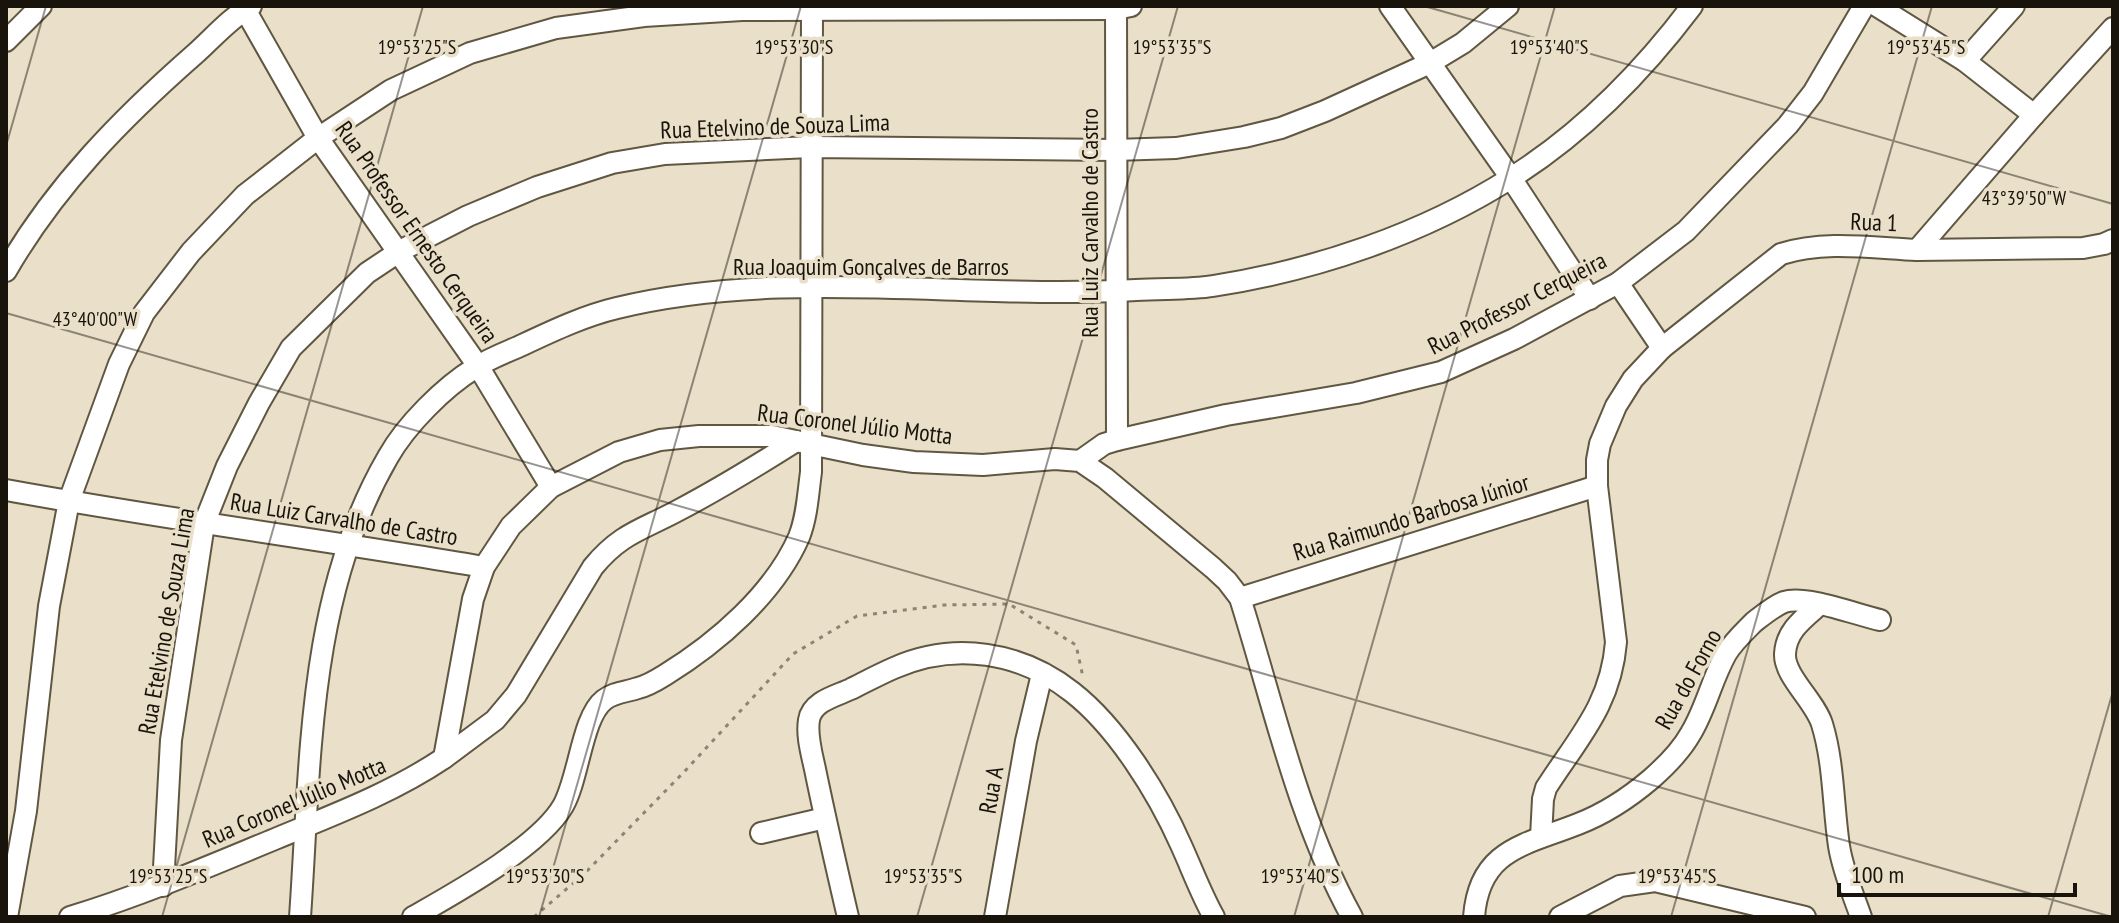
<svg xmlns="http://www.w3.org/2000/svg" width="2119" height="923" viewBox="0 0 2119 923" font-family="'PT Sans Narrow',sans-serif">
  <rect width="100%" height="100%" fill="#eadfc8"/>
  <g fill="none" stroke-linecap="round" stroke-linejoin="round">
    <defs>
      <g id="minor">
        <path d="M243,6l75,132 160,228 73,121"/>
        <path d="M1116,6l1,434"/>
        <path d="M1390,6l121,172 79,121"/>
        <path d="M1877,6l88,55 69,54"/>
        <path d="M6,41l35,-35"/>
        <path d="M1965,61l49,-55"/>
        <path d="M1917,250l166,-2 21,-4 9,-4"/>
        <path d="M6,271c49,-85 116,-153 189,-217 18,-16 35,-36 56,-48"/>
        <path d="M1662,348l119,-94c43,-14 92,-6 136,-4l117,-135 79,-87"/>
        <path d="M1080,461l24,-17 13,-4 109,-25 130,-22 85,-21 73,-33 104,-56 68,-52 102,-106 25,-32 51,-87"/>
        <path d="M6,490c159,29 319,50 478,77"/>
        <path d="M1240,598l357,-112"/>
        <path d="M1819,605c-16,14 -33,26 -34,49 -1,22 30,47 37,70 12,39 11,82 17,122 4,25 14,48 22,71"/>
        <path d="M444,758l51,-38 21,-25 77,-128c28,-34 49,-37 86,-57 40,-21 79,-45 117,-69"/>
        <path d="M761,833l64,-15"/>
        <path d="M1541,837l2,-38 3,-11c32,-50 65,-83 70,-146l-19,-156v-26l3,-16 16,-38 17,-27 29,-31 -44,-65"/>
        <path d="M163,886l8,-146 33,-216 23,-58 32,-63 32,-55 76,-75 33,-22 68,-35 69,-29 75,-24 53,-9 145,-7 305,3 61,-2 68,-11 37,-9 44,-17 105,-48 33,-20 45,-37"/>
        <path d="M7,917l19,-106 23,-205 20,-105 50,-137 25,-51 47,-61 54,-57 73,-57 73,-48 79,-37 86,-25 88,-12 98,-6 374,-1 15,-3"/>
        <path d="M70,917c70,-21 137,-50 205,-78 58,-24 117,-46 169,-81l29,-159 11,-32 27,-41 40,-39 68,-35 41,-12 39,-4h73l91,19 51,7 69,3 72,-6 25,2 25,17 108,90 14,13 13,17c34,108 57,219 112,319"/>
        <path d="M300,917c11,-155 7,-321 88,-460 18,-32 56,-70 87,-89 13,-9 29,-15 43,-21 32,-15 65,-31 99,-39 169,-41 347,-8 519,-18 26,-2 52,0 77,-4 103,-16 210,-52 298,-108 70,-44 132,-107 181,-172"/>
        <path d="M413,917c42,-24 126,-70 150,-111 16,-28 19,-89 41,-106 10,-8 23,-8 34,-12 9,-2 19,-8 27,-13 52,-32 109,-81 134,-138 8,-20 9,-43 12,-65l1,-466"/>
        <path d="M848,917c-11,-47 -22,-95 -32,-143 -3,-16 -10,-37 -7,-54 3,-19 27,-24 42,-31 14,-7 29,-15 43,-21 61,-27 127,-16 178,24 45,35 86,101 109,153 11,24 20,49 33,72"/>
        <path d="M995,917l31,-176 16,-67"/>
        <path d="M1474,917c5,-68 51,-72 104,-93 26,-10 53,-28 73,-45 16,-14 30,-28 40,-46 15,-25 21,-54 35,-79 7,-12 18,-22 28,-32 9,-7 20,-16 30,-20 22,-7 73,13 96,18"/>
        <path d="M1560,917l60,-31 35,-5 150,36"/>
      </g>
    </defs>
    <!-- minor casing -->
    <use href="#minor" stroke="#605742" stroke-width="24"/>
    <!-- path -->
    <path stroke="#8c8474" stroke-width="3" stroke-dasharray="4 6" stroke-linecap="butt" d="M534,917l51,-44 99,-101 109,-118 64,-38 87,-11 65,-1 67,41 7,32"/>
    <!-- minor -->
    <use href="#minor" stroke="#fff" stroke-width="20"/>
  </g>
  <!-- ticks -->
  <path fill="none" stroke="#18140c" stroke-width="2" stroke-opacity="0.45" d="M1424,6l689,198M6,146l40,-140M6,313l2106,604M162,917l261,-911M539,917l262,-911M917,917l261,-911M1294,917l261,-911M1671,917l261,-911M2048,917l65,-226"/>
  <g text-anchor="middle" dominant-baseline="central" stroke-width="7" stroke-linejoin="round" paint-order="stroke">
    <!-- street labels -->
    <g font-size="24" fill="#18140c" stroke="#eadfc8">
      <text transform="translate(775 126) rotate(-2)">Rua Etelvino de Souza Lima</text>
      <text transform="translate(1874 222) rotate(2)">Rua 1</text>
      <text transform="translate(1089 223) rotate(-90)">Rua Luiz Carvalho de Castro</text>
      <text transform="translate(417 232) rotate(55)">Rua Professor Ernesto Cerqueira</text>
      <text x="871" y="266">Rua Joaquim Gonçalves de Barros</text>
      <text transform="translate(1517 303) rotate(-27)">Rua Professor Cerqueira</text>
      <text transform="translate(855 424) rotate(7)">Rua Coronel Júlio Motta</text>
      <text transform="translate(1411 517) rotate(-17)">Rua Raimundo Barbosa Júnior</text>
      <text transform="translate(344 519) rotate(9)">Rua Luiz Carvalho de Castro</text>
      <text transform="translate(166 621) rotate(-80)">Rua Etelvino de Souza Lima</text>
      <text transform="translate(1688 679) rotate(-61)">Rua do Forno</text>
      <text transform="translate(991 790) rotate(-80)">Rua A</text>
      <text transform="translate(294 802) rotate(-23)">Rua Coronel Júlio Motta</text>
    </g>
  </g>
  <g font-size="20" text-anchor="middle" fill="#18140c" stroke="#eadfc8" stroke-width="7" stroke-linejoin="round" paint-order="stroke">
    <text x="417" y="54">19°53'25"S</text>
    <text x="794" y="54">19°53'30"S</text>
    <text x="1172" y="54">19°53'35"S</text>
    <text x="1549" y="54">19°53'40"S</text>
    <text x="1926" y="54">19°53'45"S</text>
    <text x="2024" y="205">43°39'50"W</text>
    <text x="95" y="326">43°40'00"W</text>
    <text x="168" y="883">19°53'25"S</text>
    <text x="545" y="883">19°53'30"S</text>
    <text x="923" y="883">19°53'35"S</text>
    <text x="1300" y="883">19°53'40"S</text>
    <text x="1677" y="883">19°53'45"S</text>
  </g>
  <!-- border -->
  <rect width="2119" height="923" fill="none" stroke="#18140c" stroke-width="16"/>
  <!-- scale -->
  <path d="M1839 883v12h236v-12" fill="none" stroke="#18140c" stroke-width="4"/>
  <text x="1851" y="883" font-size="24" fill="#18140c" stroke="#eadfc8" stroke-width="6" paint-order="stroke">100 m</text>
</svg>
